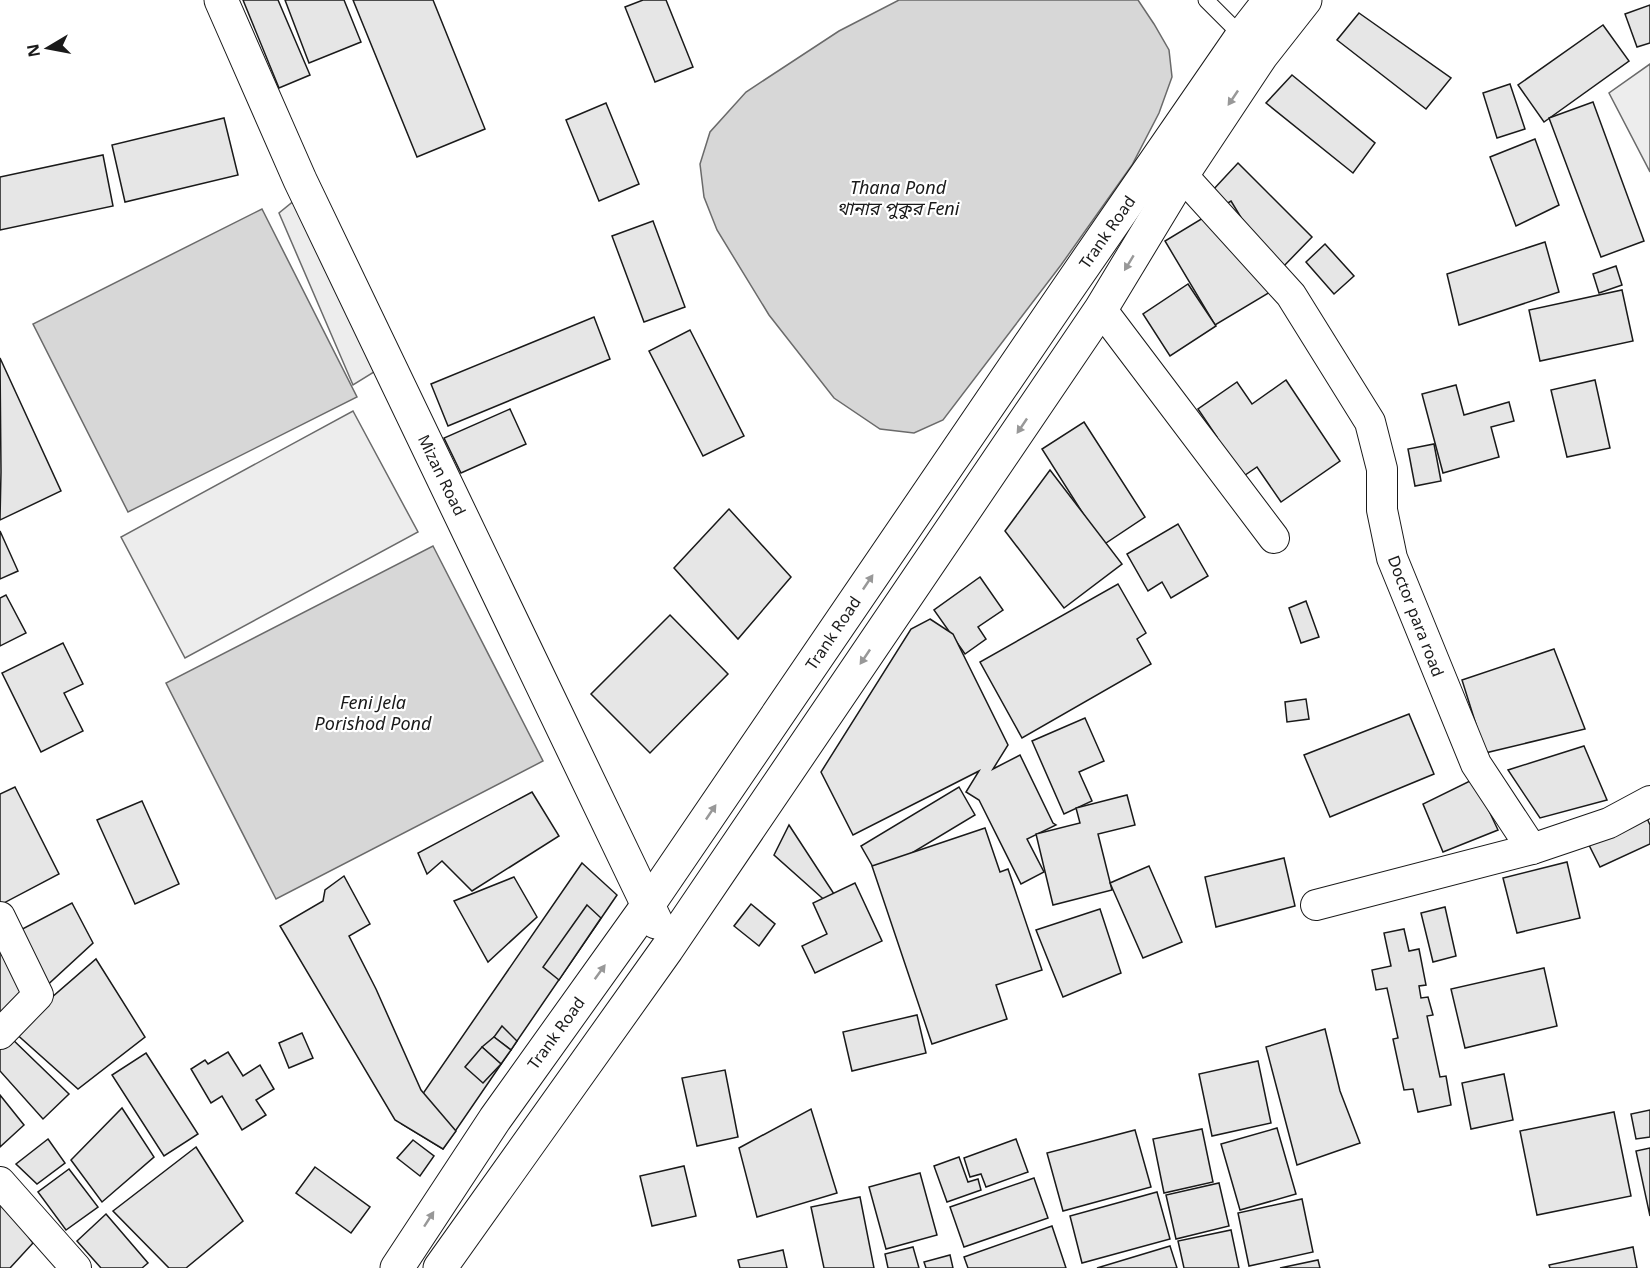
<svg xmlns="http://www.w3.org/2000/svg" width="1650" height="1268" viewBox="0 0 1650 1268" font-family="'Noto Sans','Noto Sans Bengali',sans-serif">
  <rect width="100%" height="100%" fill="#fff"/>
  <!-- built -->
  <g fill="#ededed" stroke="#6a6a6a" stroke-width="1.5">
    <path d="M1650,64v108l-41,-79z"/>
    <path d="M295,200l79,172 -21,13 -74,-172z"/>
    <path d="M353,411l65,121 -233,126 -64,-121z"/>
  </g>
  <!-- water -->
  <g fill="#d7d7d7" stroke="#6a6a6a" stroke-width="1.5">
    <path d="M899,0h239l16,24 15,26 3,27 -13,36 -27,52 -71,100 -118,155 -29,13 -34,-4 -46,-31 -65,-83 -52,-85 -13,-33 -4,-33 10,-32 36,-40 93,-61z"/>
    <path d="M262,209l95,188 -229,115 -95,-188z"/>
    <path d="M433,546l110,215 -267,138 -110,-216z"/>
  </g>
  <!-- building -->
  <g fill="#e6e6e6" stroke="#1a1a1a" stroke-width="1.5">
    <path d="M243,0h35l32,75 -31,13z"/>
    <path d="M285,0h59l17,42 -52,21z"/>
    <path d="M353,0h80l52,129 -68,28z"/>
    <path d="M643,0h23l27,67 -38,15 -30,-75z"/>
    <path d="M1650,5v38l-13,4 -12,-33z"/>
    <path d="M1359,13l92,65 -25,31 -89,-69z"/>
    <path d="M1603,25l26,36 -85,61 -26,-37z"/>
    <path d="M1292,75l83,68 -22,30 -87,-70z"/>
    <path d="M1510,84l15,45 -28,9 -14,-45z"/>
    <path d="M1593,102l51,139 -43,16 -52,-139z"/>
    <path d="M606,103l33,81 -40,17 -33,-81z"/>
    <path d="M224,118l14,57 -113,27 -13,-57z"/>
    <path d="M1535,139l24,66 -43,21 -26,-69z"/>
    <path d="M103,155l10,51 -113,24v-53z"/>
    <path d="M1238,163l74,74 -30,31 -70,-77z"/>
    <path d="M1231,201l51,84 -67,40 -50,-84z"/>
    <path d="M653,221l32,86 -41,15 -32,-86z"/>
    <path d="M1545,242l14,50 -100,33 -12,-51z"/>
    <path d="M1325,244l29,32 -20,18 -28,-32z"/>
    <path d="M1616,266l6,19 -23,8 -6,-19z"/>
    <path d="M1188,284l28,42 -46,30 -27,-42z"/>
    <path d="M1622,290l11,51 -93,20 -11,-51z"/>
    <path d="M594,317l16,42 -162,67 -17,-42z"/>
    <path d="M690,330l54,106 -41,20 -54,-105z"/>
    <path d="M0,358l61,133 -61,29 1,-48z"/>
    <path d="M1286,380l54,81 -59,41 -24,-35 -25,17 -27,-39 12,-8 -19,-28 39,-27 15,22z"/>
    <path d="M1595,380l15,68 -43,9 -16,-67z"/>
    <path d="M1456,385l8,30 45,-13 5,19 -23,6 8,30 -56,16 -21,-79z"/>
    <path d="M510,409l16,35 -65,29 -17,-35z"/>
    <path d="M1084,422l61,95 -42,28 -61,-96z"/>
    <path d="M1434,444l7,37 -26,5 -7,-37z"/>
    <path d="M1050,470l72,94 -58,44 -59,-77z"/>
    <path d="M729,509l62,68 -53,62 -64,-71z"/>
    <path d="M1178,524l30,52 -37,22 -9,-16 -14,9 -21,-37z"/>
    <path d="M0,531l18,40 -18,8z"/>
    <path d="M980,577l23,33 -25,17 8,12 -21,15 -31,-44z"/>
    <path d="M1118,584l28,49 -9,6 14,25 -129,74 -42,-76z"/>
    <path d="M6,595l20,38 -26,13v-48z"/>
    <path d="M1306,601l13,36 -18,6 -12,-35z"/>
    <path d="M670,615l58,59 -78,79 -59,-59z"/>
    <path d="M930,619l23,15 55,111 -15,24 27,-14 33,68 3,2 -29,14 17,33 -23,12 -42,-84 -13,-8 13,-21 -126,64 -32,-63 90,-143z"/>
    <path d="M63,643l20,41 -19,9 19,38 -42,21 -39,-79z"/>
    <path d="M1554,649l31,80 -100,24 -23,-73z"/>
    <path d="M1306,699l3,20 -22,3 -2,-20z"/>
    <path d="M1409,714l25,60 -104,43 -26,-62z"/>
    <path d="M1085,718l19,43 -25,11 13,29 -28,13 -32,-73z"/>
    <path d="M1584,746l23,54 -67,18 -32,-48z"/>
    <path d="M1474,779l24,51 -55,22 -20,-48z"/>
    <path d="M15,787l44,87 -59,31v-111z"/>
    <path d="M959,787l16,28 -98,59 -16,-28z"/>
    <path d="M532,792l27,44 -87,55 -30,-30 -15,13 -9,-21z"/>
    <path d="M1127,795l8,30 -37,9 14,56 -59,15 -17,-71 44,-11 -4,-15z"/>
    <path d="M142,801l37,83 -44,20 -38,-84z"/>
    <path d="M1646,816l4,9v19l-50,23 -12,-24z"/>
    <path d="M789,825l47,72 -6,8 -56,-50z"/>
    <path d="M985,828l15,44 8,-3 34,101 -46,15 11,34 -75,25 -60,-178z"/>
    <path d="M1284,858l11,48 -79,21 -11,-50z"/>
    <path d="M1567,862l13,56 -63,15 -14,-55z"/>
    <path d="M582,863l35,32 -174,254 -41,-25z"/>
    <path d="M1149,866l33,76 -39,16 -33,-75z"/>
    <path d="M344,876l26,48 -21,12 27,53 45,101 35,41 -13,18 -48,-29 -115,-194 43,-25 2,-11z"/>
    <path d="M514,877l23,40 -49,45 -34,-61z"/>
    <path d="M855,883l27,58 -67,32 -13,-27 25,-12 -14,-31z"/>
    <path d="M72,903l21,40 -50,46 -34,-53z"/>
    <path d="M751,904l24,20 -16,22 -25,-20z"/>
    <path d="M587,905l14,13 -42,62 -16,-13z"/>
    <path d="M1445,907l11,49 -23,6 -12,-49z"/>
    <path d="M1100,909l21,64 -58,24 -27,-67z"/>
    <path d="M1404,929l5,22 10,-2 7,36 -7,1 2,12 7,-1 5,18 -6,1 13,61 6,-1 5,29 -33,7 -5,-23 -9,1 -11,-51 5,-1 -11,-50 -11,2 -4,-20 19,-4 -7,-33z"/>
    <path d="M0,943l28,58 -28,29z"/>
    <path d="M96,959l49,78 -67,52 -65,-58z"/>
    <path d="M1544,968l13,58 -92,22 -14,-59z"/>
    <path d="M917,1015l9,38 -74,18 -9,-39z"/>
    <path d="M502,1026l15,15 -6,9 -17,-13z"/>
    <path d="M1325,1029l15,62 20,52 -63,22 -31,-118z"/>
    <path d="M302,1033l11,25 -24,10 -10,-25z"/>
    <path d="M8,1035l61,59 -26,25 -43,-48v-27z"/>
    <path d="M494,1037l17,13 -10,14 -19,-17z"/>
    <path d="M482,1047l19,17 -18,19 -18,-16z"/>
    <path d="M228,1052l15,24 17,-11 14,24 -18,11 10,15 -24,15 -20,-34 -11,7 -20,-34 14,-9 3,4z"/>
    <path d="M146,1053l52,81 -34,22 -52,-81z"/>
    <path d="M1258,1061l13,62 -59,13 -13,-62z"/>
    <path d="M725,1070l13,67 -41,9 -15,-68z"/>
    <path d="M1504,1074l9,46 -42,9 -9,-46z"/>
    <path d="M0,1095l24,30 -24,22z"/>
    <path d="M122,1108l32,49 -52,45 -31,-42z"/>
    <path d="M811,1109l26,84 -80,24 -18,-69z"/>
    <path d="M1650,1110v27l-14,2 -5,-25z"/>
    <path d="M1614,1112l17,84 -94,19 -17,-84z"/>
    <path d="M1277,1128l19,66 -56,16 -19,-66z"/>
    <path d="M1202,1129l11,53 -49,11 -11,-54z"/>
    <path d="M1135,1130l16,57 -88,24 -16,-58z"/>
    <path d="M48,1139l17,24 -28,21 -21,-20z"/>
    <path d="M1016,1139l12,33 -42,15 -5,-13 -11,3 -6,-19z"/>
    <path d="M413,1140l21,16 -14,20 -23,-18z"/>
    <path d="M196,1147l47,74 -57,47h-17l-56,-57z"/>
    <path d="M1650,1148v68l-14,-65z"/>
    <path d="M959,1157l9,25 10,-3 3,11 -34,12 -13,-36z"/>
    <path d="M684,1166l12,50 -44,10 -12,-50z"/>
    <path d="M315,1167l55,40 -19,26 -55,-40z"/>
    <path d="M69,1169l29,38 -32,23 -28,-38z"/>
    <path d="M920,1173l17,62 -51,14 -17,-62z"/>
    <path d="M1034,1178l14,40 -84,29 -14,-40z"/>
    <path d="M1219,1183l10,43 -53,13 -10,-44z"/>
    <path d="M1157,1192l13,47 -88,24 -12,-47z"/>
    <path d="M860,1197l14,71h-50l-13,-61z"/>
    <path d="M0,1198l33,45 -23,25h-10z"/>
    <path d="M1302,1199l11,53 -64,14 -11,-53z"/>
    <path d="M106,1214l42,49 -6,5h-41l-24,-27z"/>
    <path d="M1052,1226l14,42h-98l-4,-11z"/>
    <path d="M1231,1230l8,38h-55l-6,-27z"/>
    <path d="M1170,1246l7,22h-80z"/>
    <path d="M913,1247l6,21h-31l-3,-14z"/>
    <path d="M1633,1247l4,21h-87l-1,-3z"/>
    <path d="M783,1250l4,18h-47l-2,-8z"/>
    <path d="M950,1255l3,13h-27l-2,-6z"/>
    <path d="M1318,1260l2,8h-40z"/>
  </g>
  <g fill="none" stroke-linecap="round" stroke-linejoin="round">
    <defs>
      <path id="lane" d="M1206,0l39,39"/>
      <g id="street">
        <path d="M1182,175l109,120 79,127 12,47v41l10,48 84,206 56,85"/>
        <path d="M1101,309l173,229"/>
        <path d="M1316,905l216,-56 77,-26 41,-22"/>
        <path d="M0,917l38,78 -38,39"/>
        <path d="M0,1182l76,86"/>
      </g>
      <g id="secondary">
        <path d="M221,0l79,180 356,742"/>
        <path d="M397,1268l98,-149 153,-214 419,-615 175,-254 28,-36"/>
        <path d="M440,1268l227,-319 434,-640 81,-134 79,-119 44,-56"/>
      </g>
    </defs>
    <!-- lane casing -->
    <use href="#lane" stroke="#1a1a1a" stroke-width="17"/>
    <!-- street casing -->
    <use href="#street" stroke="#1a1a1a" stroke-width="32"/>
    <!-- secondary casing -->
    <use href="#secondary" stroke="#1a1a1a" stroke-width="35"/>
    <!-- lane -->
    <use href="#lane" stroke="#fff" stroke-width="15"/>
    <!-- street -->
    <use href="#street" stroke="#fff" stroke-width="30"/>
    <!-- secondary -->
    <use href="#secondary" stroke="#fff" stroke-width="33"/>
  </g>
  <!-- one-way arrows -->
  <defs><path id="oneway-solid" d="M-6-.8H1V-3.2L6.5 0L1 3.2V.8H-6Z" transform="scale(1.5)"/></defs>
  <g fill="#989898">
    <use href="#oneway-solid" transform="translate(1233 98) rotate(124)"/>
    <use href="#oneway-solid" transform="translate(1129 263) rotate(121)"/>
    <use href="#oneway-solid" transform="translate(1022 426) rotate(124)"/>
    <use href="#oneway-solid" transform="translate(868 582) rotate(-56)"/>
    <use href="#oneway-solid" transform="translate(865 657) rotate(124)"/>
    <use href="#oneway-solid" transform="translate(711 812) rotate(-56)"/>
    <use href="#oneway-solid" transform="translate(600 972) rotate(-54)"/>
    <use href="#oneway-solid" transform="translate(429 1219) rotate(-57)"/>
  </g>
  <g text-anchor="middle" dominant-baseline="central" stroke-width="4.5" stroke-linejoin="round" paint-order="stroke">
    <!-- street labels -->
    <g font-size="16" fill="#1a1a1a" stroke="#fff">
      <text transform="translate(1107 232) rotate(-55)">Trank Road</text>
      <text transform="translate(442 475) rotate(64)">Mizan Road</text>
      <text transform="translate(1416 616) rotate(69)">Doctor para road</text>
      <text transform="translate(833 633) rotate(-56)">Trank Road</text>
      <text transform="translate(556 1033) rotate(-54)">Trank Road</text>
    </g>
    <!-- water labels -->
    <g font-size="18" font-style="italic" fill="#1a1a1a" stroke="#fff">
      <text x="898" y="187">Thana Pond<tspan x="898" dy="21">থানার পুকুর Feni</tspan></text>
      <text x="373" y="702">Feni Jela<tspan x="373" dy="21">Porishod Pond</tspan></text>
    </g>
  </g>
  <!-- north arrow -->
  <g transform="translate(48 48) rotate(260)" stroke="#ffffff" stroke-width="4.5" paint-order="stroke">
  <path d="M0-4.5L10 22L0 15L-10 22Z" fill="#1a1a1a"/>
  <text y="-9" font-size="16" font-weight="bold" text-anchor="middle" fill="#1a1a1a">N</text>
  </g>
</svg>
